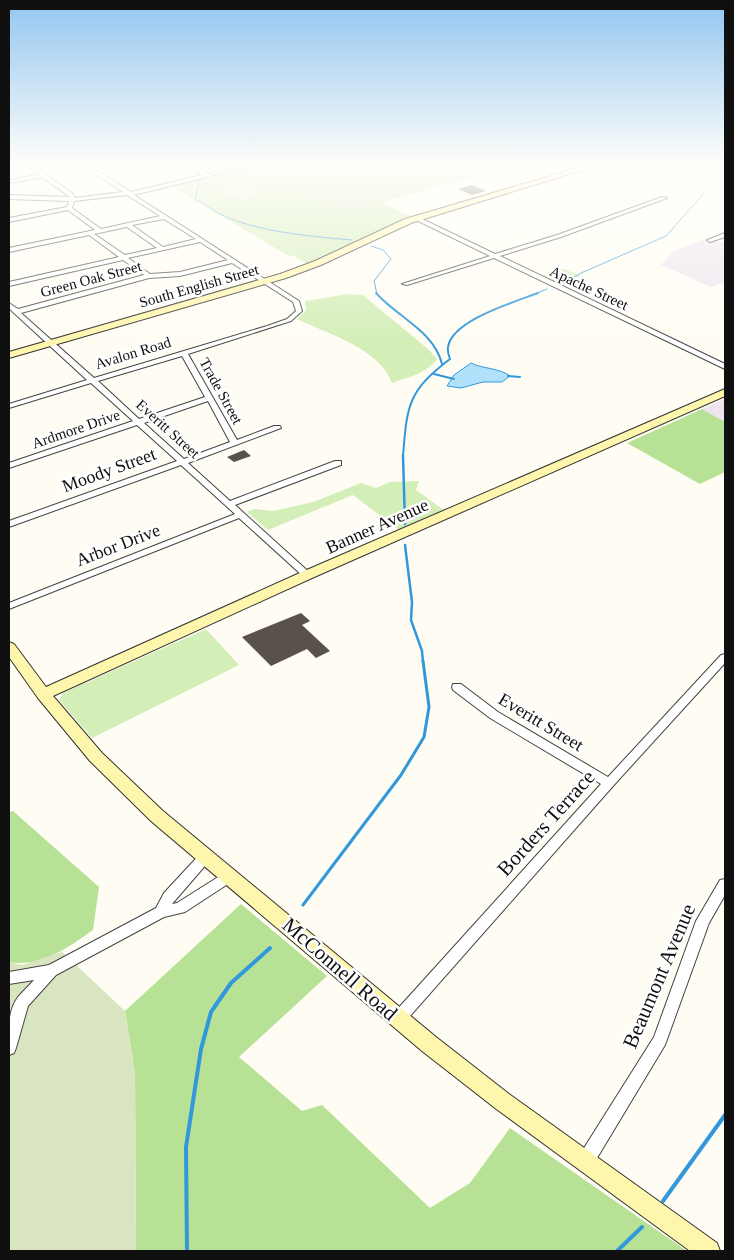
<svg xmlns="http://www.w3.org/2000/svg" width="734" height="1260" viewBox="0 0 734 1260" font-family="Georgia,serif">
  <rect width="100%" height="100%" fill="#fffdf3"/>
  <!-- industrial -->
  <g fill="#eee4ef">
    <path d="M705,239l20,4v39l-14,5 -50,-22 11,-13z"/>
    <path d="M725,399v23l-23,-13z"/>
  </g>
  <!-- green -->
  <g fill="#d4eeb7">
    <path d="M249,168l97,44 34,-10 32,15 -104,47 -16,-9 -3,1 -118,-70z"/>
    <path d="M564,269l17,7 -19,10 -21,-10z"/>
    <path d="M348,294l15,1 65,54 9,10c-11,15 -28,18 -45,24 -13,-35 -64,-49 -95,-64l9,-9 -1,-9z"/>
    <path d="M419,481l-3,9 29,21 -46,19 -46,-35 -85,35 -21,-18 7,-3 19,2 40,-9 48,-19 15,5 14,-6z"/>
    <path d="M206,629l33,36 -147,73 -33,-38 4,-7z"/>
  </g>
  <!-- forest -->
  <g fill="#b7e195">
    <path d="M702,409l23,13v50l-25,12 -73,-41z"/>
    <path d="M13,811l86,76 -6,43c-24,17 -53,38 -84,32v-150z"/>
    <path d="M241,904l86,72 -88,81 63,54 20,-6 108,103 40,-25 40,-55 177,123h-551l-1,-178 -10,-62z"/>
  </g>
  <!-- cemetery -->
  <g fill="#d9e5c0">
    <path d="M255,166h259l-168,46 -97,-44z"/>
    <path d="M62,952l63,59 10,62 1,178h-127v-289l13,3z"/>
  </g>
  <!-- pitch -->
  <path fill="#e6f5ca" d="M250,184l7,3 -1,8 -16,5 -19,-8z"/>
  <!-- water -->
  <path fill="#b2e1fc" stroke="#3198db" d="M471,363c12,6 29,5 39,13l-8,6h-19l-22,6 -14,-2 7,-11z"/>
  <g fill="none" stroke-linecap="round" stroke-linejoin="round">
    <!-- stream-far4 -->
    <g stroke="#3198db" stroke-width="1">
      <path d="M207,173l4,-7"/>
      <path d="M200,181l-5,18c11,6 22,15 34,19 33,14 87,19 123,22"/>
      <path d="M371,246l12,4 8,9 -17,22 3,13"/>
      <path d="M560,285l21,-12 85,-37 38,-43"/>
      <path d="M535,294l12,-5"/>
    </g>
    <!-- stream-far3 -->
    <g stroke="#3198db" stroke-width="2">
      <path d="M376,293c21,24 58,38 66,71"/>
      <path d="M434,374l20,5"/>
      <path d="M508,376l12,1"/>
      <path d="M403,456c4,-51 5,-65 47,-97 -1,-3 -3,-8 -2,-12 4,-27 67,-45 90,-54"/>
    </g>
    <!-- stream-far2 -->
    <g stroke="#3198db" stroke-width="2.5">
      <path d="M403,455l2,69"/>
      <path d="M405,545l7,57 -1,18 11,31 1,11"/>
    </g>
    <!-- stream-far1 -->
    <path stroke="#3198db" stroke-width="3" d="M303,905l98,-130 23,-38 5,-30 -6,-46"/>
    <!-- stream -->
    <g stroke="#3198db" stroke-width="4">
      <path d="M663,1201l62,-86"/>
      <path d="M187,1251l-1,-104 15,-98 10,-37 20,-29 39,-35"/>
      <path d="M617,1251l25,-24"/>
    </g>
  </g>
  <!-- building -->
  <g fill="#5a514b">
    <path d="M472,185l14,6 -14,4 -14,-6z"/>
    <path d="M244,450l7,6 -17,6 -7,-5z"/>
    <path d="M301,613l9,8 -8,4 28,26 -14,7 -9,-9 -36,17 -29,-29z"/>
  </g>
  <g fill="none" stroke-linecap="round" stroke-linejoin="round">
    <defs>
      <g id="street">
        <path d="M28,166h6l38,27 3,5 48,-6 -39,-26h6l41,26 71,-17 -15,-9h6l15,8 33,-8h10l-117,29 165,106 3,10 -11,10 -103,33 49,86 37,-14h6l1,2 -93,35 42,38 105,-40h6v4l-106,40 75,68 2,2 -2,2h-6l-65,-59 -230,91v-6l226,-89 -54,-49 -172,62v-6l168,-60 -40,-36 -128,43v-5l124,-42 -42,-38 -82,25v-4l78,-24 -73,-67 -5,-5v-5l9,6 126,-34 -21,-15 -114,26v-4l110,-25 -30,-22 -80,17v-4l86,-18 -27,-20 -59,12v-4l58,-11 2,-6 -60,-2v-4l61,2 -28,-20 -33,6v-2l30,-7zM127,195l33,21 -59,13 -29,-21 2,-7zM164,219l32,20 -33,8 -31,-22zM127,227l30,21 -32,7 -31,-21zM200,242l28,18 -48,12 -30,2 -22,-16zM232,263l61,39 3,9 -9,8 -20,7 -173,52 -73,-65 128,-35 31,-2zM182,356l23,41 -66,22 -41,-38zM208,401l22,41 -46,17 -40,-36z"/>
        <path d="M662,197l5,1 -106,39 -61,19 225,108v5l-231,-111 -87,27 -5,-1 88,-28 -76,-37v-2h4l77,37 62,-19z"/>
        <path d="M725,233v4l-15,5 -3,-2z"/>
        <path d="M725,654v9l-112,123 -210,238 -5,2 -5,-2 -2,-5 2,-5 208,-230 -111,-66 -37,-28 -1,-3 1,-3h8l37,28 110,65 113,-122z"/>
        <path d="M206,851l4,1 2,4 -2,4 -38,44 5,-1 49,-31 4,-1 4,1 2,4 -2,4 -49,32 -21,5 -108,58 -28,31 -12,42 -2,5 -5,2c0,-18 -3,-42 9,-58 5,-6 11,-11 16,-17l-25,4v-12l40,-7 107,-57 8,-15 38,-41z"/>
        <path d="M725,879v16l-16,28 -44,122 -74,123 -6,2 -6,-2 -2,-6 2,-6 75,-119 42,-116 24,-41z"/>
      </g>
      <g id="secondary">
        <path d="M584,166h11l-184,57 -90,42 -35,13 -277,80v-6l271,-78 35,-13 90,-42z"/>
        <path d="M725,389v7l-413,182 -259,118 49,57 61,58 273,226 73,57 208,149 3,8h-30l-195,-143 -73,-57 -271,-230 -61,-60 -52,-63 -29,-41v-15l5,2 32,43 256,-115z"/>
      </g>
    </defs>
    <!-- street casing -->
    <use href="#street" stroke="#434343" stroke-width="2"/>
    <!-- secondary casing -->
    <use href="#secondary" stroke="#323232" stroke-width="2"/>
    <!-- street -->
    <use href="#street" fill="#fff" fill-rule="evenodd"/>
    <!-- secondary -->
    <use href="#secondary" fill="#fff6ae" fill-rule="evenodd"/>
  </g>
  <!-- sky -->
  <linearGradient id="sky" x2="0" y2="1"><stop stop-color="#92c6f0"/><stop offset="0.48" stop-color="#fffefa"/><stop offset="1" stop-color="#fffefa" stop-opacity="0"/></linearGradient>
  <rect width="734" height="343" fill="url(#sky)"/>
  <g text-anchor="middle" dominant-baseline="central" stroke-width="5" stroke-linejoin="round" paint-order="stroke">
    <!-- far-street labels -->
    <g font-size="15" fill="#101010" stroke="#fff">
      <text transform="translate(91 279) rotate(-15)">Green Oak Street</text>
      <text transform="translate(199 286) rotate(-16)">South English Street</text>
      <text transform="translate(589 288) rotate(25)">Apache Street</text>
      <text transform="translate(133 353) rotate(-17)">Avalon Road</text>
      <text transform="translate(221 391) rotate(61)">Trade Street</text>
      <text transform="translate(76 429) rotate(-19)">Ardmore Drive</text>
      <text transform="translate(168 429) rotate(42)">Everitt Street</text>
    </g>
    <!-- street labels -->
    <g font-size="18" fill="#101010" stroke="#fff">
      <text transform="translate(109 470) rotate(-20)">Moody Street</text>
      <text transform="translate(377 526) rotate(-24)">Banner Avenue</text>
      <text transform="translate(118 545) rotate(-21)">Arbor Drive</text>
      <text transform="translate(541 722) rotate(31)">Everitt Street</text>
    </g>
    <!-- near-street labels -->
    <g font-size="21" fill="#101010" stroke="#fff">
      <text transform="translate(546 823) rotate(-48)">Borders Terrace</text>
      <text transform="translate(340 969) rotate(41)">McConnell Road</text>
      <text transform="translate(659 976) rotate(-67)">Beaumont Avenue</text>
    </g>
  </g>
  <!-- border -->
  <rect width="734" height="1260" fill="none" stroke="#101010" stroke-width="20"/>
</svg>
